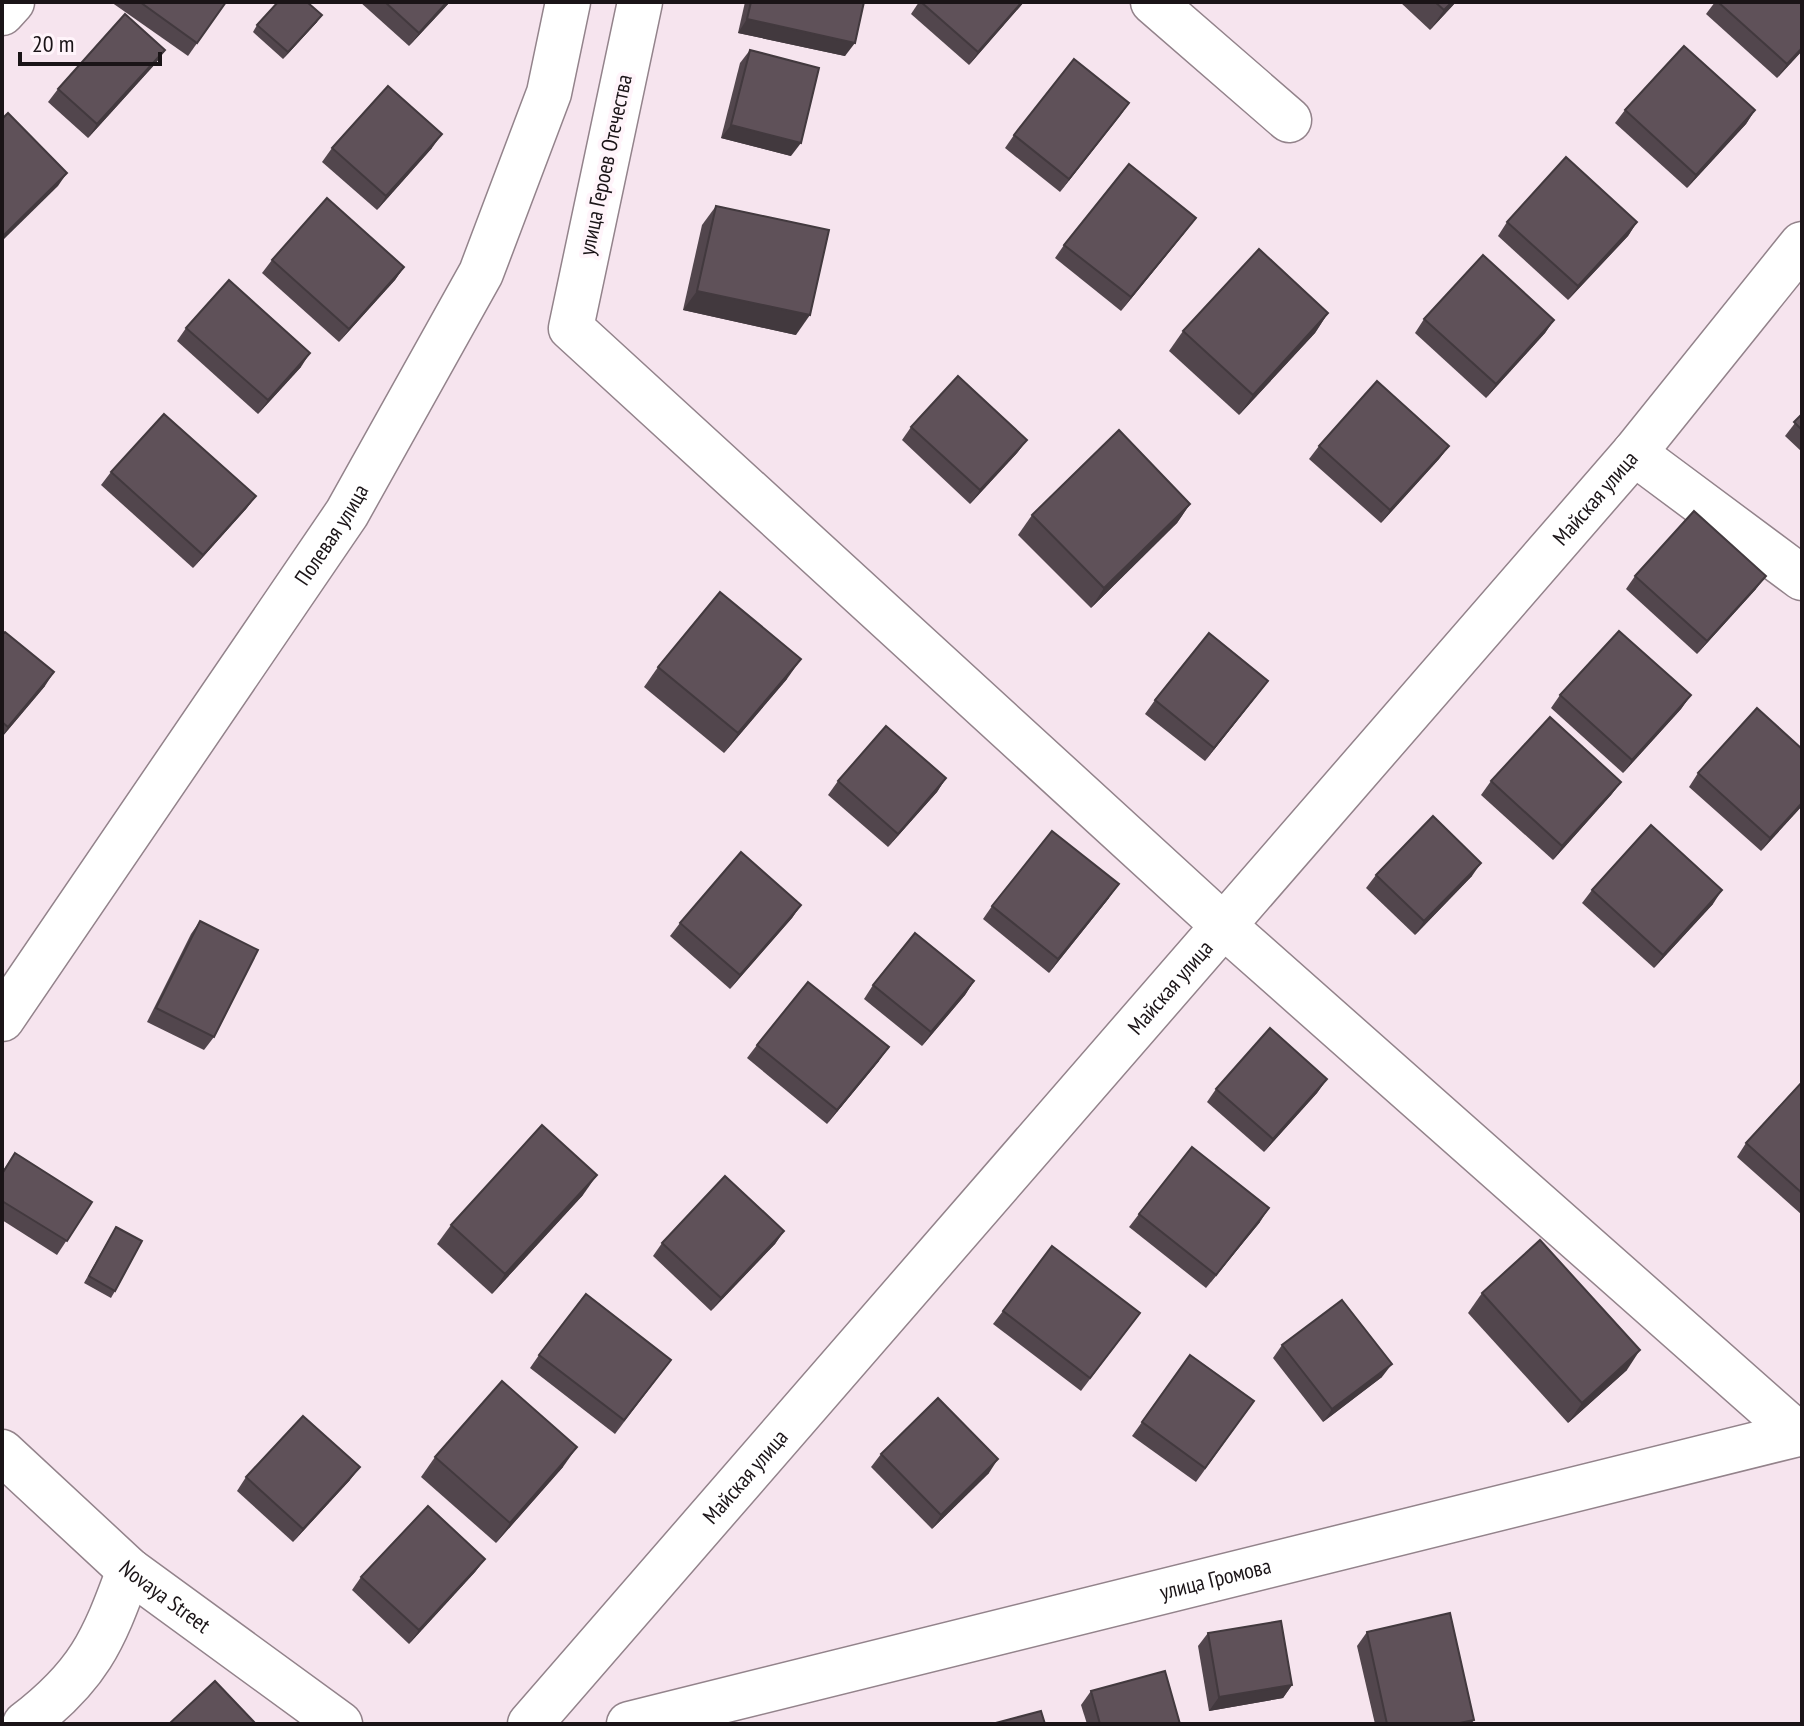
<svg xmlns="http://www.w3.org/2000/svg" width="1804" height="1726" viewBox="0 0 1804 1726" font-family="'PT Sans Narrow',sans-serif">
  <rect width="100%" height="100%" fill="#f6e4ee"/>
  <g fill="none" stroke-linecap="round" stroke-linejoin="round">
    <defs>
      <g id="minor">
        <path d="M640,2l-69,326 653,598 574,508"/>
        <path d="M1153,2l136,118"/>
        <path d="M2,13l10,-11"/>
        <path d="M1634,453l168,125"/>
        <path id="s1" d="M2,1019l345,-506 134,-240 68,-180 19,-91"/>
        <path id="s2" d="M2,1452l127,118 211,154"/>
        <path d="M25,1724c63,-48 78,-82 104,-154"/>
        <path id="s3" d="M530,1724l1104,-1271 168,-209"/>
        <path id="s4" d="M629,1724l1173,-291"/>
      </g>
    </defs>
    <!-- minor casing -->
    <use href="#minor" stroke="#93838b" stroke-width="47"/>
    <!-- minor -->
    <use href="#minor" stroke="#fff" stroke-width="44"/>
  </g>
  <!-- wall -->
  <g fill="#52464d">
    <path d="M111,2h115l-38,54z"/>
    <path d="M360,2h90l-41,44z"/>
    <path d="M745,2h119l-19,54 -107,-23z"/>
    <path d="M919,2h105l-55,63 -58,-51z"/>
    <path d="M1400,2h56l-26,28z"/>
    <path d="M1715,2h87v49l-25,27 -71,-64z"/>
    <path d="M317,22l-34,37 -30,-27 4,-7z"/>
    <path d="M165,50l-9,13 -68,75 -40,-36 10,-13z"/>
    <path d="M750,50l41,106 -70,-18 19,-75z"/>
    <path d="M1129,103l-69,89 -55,-44 9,-13z"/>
    <path d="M1625,110h130l-9,14 -59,64 -72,-65z"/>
    <path d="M332,148h100l-55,62 -55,-48z"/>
    <path d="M716,206l80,129 -113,-25 19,-85z"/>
    <path d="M1507,222h130l-9,14 -60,64 -70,-64z"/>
    <path d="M1186,231l-65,80 -66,-53 9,-13z"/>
    <path d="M272,260l132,7 -9,13 -56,62 -77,-69z"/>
    <path d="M1328,313l-13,20 -76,82 -70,-64 14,-20z"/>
    <path d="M1424,319l130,1 -9,13 -59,65 -71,-65z"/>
    <path d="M186,328l115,39 -43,47 -81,-73z"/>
    <path d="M1802,414v38l-17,-16z"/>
    <path d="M911,427l116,13 -10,13 -47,51 -68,-64z"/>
    <path d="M1319,446h130l-10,13 -58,64 -72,-64z"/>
    <path d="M111,472l145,24 -10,13 -53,59 -92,-83z"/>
    <path d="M1190,504l-13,19 -86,85 -73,-73 14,-20z"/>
    <path d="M1635,576l121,13 -59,65 -71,-65z"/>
    <path d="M2,635l43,51 -43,51z"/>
    <path d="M658,667l129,12 -63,74 -80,-66z"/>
    <path d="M1258,694l-53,67 -60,-47 10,-14z"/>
    <path d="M1560,695h131l-10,14 -58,64 -72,-65z"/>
    <path d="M1698,773l104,33 -41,45 -72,-64z"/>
    <path d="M946,778l-9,14 -49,55 -60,-52 10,-14z"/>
    <path d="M1491,781l130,1 -10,13 -58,65 -72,-65z"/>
    <path d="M1376,875l96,1 -57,59 -49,-47z"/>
    <path d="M1592,890l121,14 -59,64 -72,-65z"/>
    <path d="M1109,898l-60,75 -66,-54 9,-13z"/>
    <path d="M801,905l-9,13 -62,71 -60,-53 10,-13z"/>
    <path d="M200,921l14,116 -10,13 -57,-28 44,-88z"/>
    <path d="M974,981l-9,14 -43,51 -58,-47 9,-14z"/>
    <path d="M757,1045l122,16 -52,63 -80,-66z"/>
    <path d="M1327,1079l-10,14 -53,59 -57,-50 9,-13z"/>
    <path d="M1802,1082v133l-65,-58 9,-14z"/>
    <path d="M15,1153l77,49 -35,53 -55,-35v-48z"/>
    <path d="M583,1195l-91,99 -55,-50 14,-19z"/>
    <path d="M1139,1214l121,8 -54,66 -77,-61z"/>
    <path d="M116,1227l-1,64 -4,7 -27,-15z"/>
    <path d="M784,1231l-9,13 -64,67 -58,-55 9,-13z"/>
    <path d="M1482,1293l145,77 -59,53 -100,-110z"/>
    <path d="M1003,1311l137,2 -59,78 -88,-67z"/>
    <path d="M1282,1345l100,32 -59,45 -50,-64z"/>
    <path d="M539,1355l132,5 -56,74 -85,-66z"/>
    <path d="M1190,1355l64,46 -58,81 -64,-46z"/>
    <path d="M881,1454l108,19 -57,56 -61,-62z"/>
    <path d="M435,1457l128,10 -67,76 -75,-66z"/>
    <path d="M246,1477l104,3 -57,62 -56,-51z"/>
    <path d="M485,1559l-10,13 -66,72 -57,-54 9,-13z"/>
    <path d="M1367,1632l104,92h-96l-18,-78z"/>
    <path d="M1208,1633l84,52 -9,13 -74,13 -11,-65z"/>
    <path d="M1091,1691l89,33h-93l-6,-19z"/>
  </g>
  <!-- shaded-wall -->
  <g fill="#42393e">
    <path d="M447,2h3l-41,44 10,-13z"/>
    <path d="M1022,2h2l-55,63 9,-13z"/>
    <path d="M1452,2h4l-26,28 14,-20z"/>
    <path d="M322,15l-5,7 -34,37 5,-7z"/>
    <path d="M747,19l108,24 -10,13 -107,-23z"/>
    <path d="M1802,48v3l-25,27 10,-14z"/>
    <path d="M165,50l-9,13 -68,75 9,-14z"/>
    <path d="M1129,103l-9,13 -60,76 9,-13z"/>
    <path d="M1755,110l-9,14 -59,64 9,-13z"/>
    <path d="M731,125l70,18 -10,13 -70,-18z"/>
    <path d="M442,134l-10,14 -55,62 9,-14z"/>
    <path d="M67,173l-9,13 -56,55v-4z"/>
    <path d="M1196,218l-10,13 -65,80 10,-14z"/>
    <path d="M1637,222l-9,14 -60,64 10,-14z"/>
    <path d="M404,267l-9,13 -56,62 10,-13z"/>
    <path d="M697,291l113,24 -14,20 -113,-25z"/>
    <path d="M1328,313l-13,20 -76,82 14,-20z"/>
    <path d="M1554,320l-9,13 -59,65 10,-14z"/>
    <path d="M310,353l-9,14 -43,47 10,-14z"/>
    <path d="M1027,440l-10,13 -47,51 10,-14z"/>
    <path d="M1449,446l-10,13 -58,64 9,-13z"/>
    <path d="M256,496l-10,13 -53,59 10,-13z"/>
    <path d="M1190,504l-13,19 -86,85 13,-20z"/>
    <path d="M1766,576l-10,13 -59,65 10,-13z"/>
    <path d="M801,659l-14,20 -63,74 14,-20z"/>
    <path d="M54,672l-9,14 -43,51 6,-10z"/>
    <path d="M1268,681l-10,13 -53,67 9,-13z"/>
    <path d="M1691,695l-10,14 -58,64 9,-13z"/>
    <path d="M946,778l-9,14 -49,55 10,-13z"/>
    <path d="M1621,782l-10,13 -58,65 9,-14z"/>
    <path d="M1802,803v3l-41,45 9,-13z"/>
    <path d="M1481,863l-9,13 -57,59 9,-14z"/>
    <path d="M1119,884l-10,14 -60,75 9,-14z"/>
    <path d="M1722,890l-9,14 -59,64 9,-13z"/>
    <path d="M801,905l-9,13 -62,71 10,-14z"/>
    <path d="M974,981l-9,14 -43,51 9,-14z"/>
    <path d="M889,1047l-10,14 -52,63 10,-14z"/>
    <path d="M1327,1079l-10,14 -53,59 9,-13z"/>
    <path d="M597,1175l-14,20 -91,99 13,-20z"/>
    <path d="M1269,1208l-9,14 -54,66 10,-13z"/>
    <path d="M784,1231l-9,13 -64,67 10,-13z"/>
    <path d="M1640,1350l-13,20 -59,53 14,-20z"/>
    <path d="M1392,1364l-10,13 -59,45 9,-13z"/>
    <path d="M577,1447l-14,20 -67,76 14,-20z"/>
    <path d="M998,1459l-9,14 -57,56 9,-14z"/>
    <path d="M360,1467l-10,13 -57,62 10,-13z"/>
    <path d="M485,1559l-10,13 -66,72 10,-14z"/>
    <path d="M1292,1685l-9,13 -74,13 10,-14z"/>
    <path d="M1474,1720l-3,4h-16z"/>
  </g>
  <!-- building -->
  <g fill="#5f5159" stroke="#42393e" stroke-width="2">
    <path d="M140,2h86l-29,41z"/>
    <path d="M278,2h29l15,13 -34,37 -31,-27z"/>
    <path d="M385,2h62l-28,31z"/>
    <path d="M751,2h113l-9,41 -108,-24z"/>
    <path d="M921,2h101l-44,50z"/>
    <path d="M1435,2h17l-8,8z"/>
    <path d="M1718,2h84v46l-15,16z"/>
    <path d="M125,14l40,36 -68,74 -39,-35z"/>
    <path d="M1684,46l71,64 -59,65 -71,-65z"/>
    <path d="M750,50l69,18 -18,75 -70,-18z"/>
    <path d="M1074,59l55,44 -60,76 -55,-44z"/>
    <path d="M388,86l54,48 -56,62 -54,-48z"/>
    <path d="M8,113l59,60 -65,64v-118z"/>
    <path d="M1566,157l71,65 -59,64 -71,-64z"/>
    <path d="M1129,164l67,54 -65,79 -67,-52z"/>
    <path d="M327,198l77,69 -55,62 -77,-69z"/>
    <path d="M716,206l113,24 -19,85 -113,-24z"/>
    <path d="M1259,249l69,64 -75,82 -70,-64z"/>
    <path d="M1483,255l71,65 -58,64 -72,-65z"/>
    <path d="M229,280l81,73 -42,47 -82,-72z"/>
    <path d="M958,376l69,64 -47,50 -69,-63z"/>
    <path d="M1377,381l72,65 -59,64 -71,-64z"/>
    <path d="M164,414l92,82 -53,59 -92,-83z"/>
    <path d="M1802,414v16l-8,-8z"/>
    <path d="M1119,430l71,74 -86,84 -72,-73z"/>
    <path d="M1694,511l72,65 -59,65 -72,-65z"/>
    <path d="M720,592l81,67 -63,74 -80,-66z"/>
    <path d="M1619,631l72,64 -59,65 -72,-65z"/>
    <path d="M5,632l49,40 -46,55 -6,-5v-87z"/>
    <path d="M1209,633l59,48 -54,67 -59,-48z"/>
    <path d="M1757,708l45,41v54l-32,35 -72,-65z"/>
    <path d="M1550,717l71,65 -59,64 -71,-65z"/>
    <path d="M886,726l60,52 -48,56 -60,-53z"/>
    <path d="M1433,816l48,47 -57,58 -48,-46z"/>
    <path d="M1651,825l71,65 -59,65 -71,-65z"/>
    <path d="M1052,831l67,53 -61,75 -66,-53z"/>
    <path d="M741,852l60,53 -61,70 -60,-52z"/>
    <path d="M200,921l58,29 -44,87 -58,-29z"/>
    <path d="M915,933l59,48 -43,51 -58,-47z"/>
    <path d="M808,982l81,65 -52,63 -80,-65z"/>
    <path d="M1270,1028l57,51 -54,60 -57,-50z"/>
    <path d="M1802,1082v111l-56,-50z"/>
    <path d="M542,1125l55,50 -92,99 -54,-49z"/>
    <path d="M1192,1147l77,61 -53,67 -77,-61z"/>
    <path d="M15,1153l77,49 -25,39 -65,-40v-27z"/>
    <path d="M725,1176l59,55 -63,67 -59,-55z"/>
    <path d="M116,1227l26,14 -27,50 -26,-15z"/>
    <path d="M1540,1240l100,110 -58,53 -100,-110z"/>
    <path d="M1052,1246l88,67 -50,65 -87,-67z"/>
    <path d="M586,1294l85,66 -47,60 -85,-65z"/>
    <path d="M1342,1300l50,64 -60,45 -50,-64z"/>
    <path d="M1190,1355l64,46 -49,67 -63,-46z"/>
    <path d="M502,1381l75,66 -67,76 -75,-66z"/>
    <path d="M938,1398l60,61 -57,56 -60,-61z"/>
    <path d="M303,1416l57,51 -57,62 -57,-52z"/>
    <path d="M428,1506l57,53 -66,71 -58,-53z"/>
    <path d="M1450,1613l24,107 -19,4h-68l-20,-92z"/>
    <path d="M1281,1621l11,64 -73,12 -11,-64z"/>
    <path d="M1165,1671l15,53h-80l-9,-33z"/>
    <path d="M215,1681l41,43h-87z"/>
    <path d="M1041,1711l4,13h-53z"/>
  </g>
  <g text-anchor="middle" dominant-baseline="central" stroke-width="8" stroke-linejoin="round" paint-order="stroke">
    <!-- street labels -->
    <g font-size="22" fill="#1a1417" stroke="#fff4fa">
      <text transform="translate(605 165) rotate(-78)">улица Героев Отечества</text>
      <text stroke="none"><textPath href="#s3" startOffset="1624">Майская улица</textPath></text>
      <text stroke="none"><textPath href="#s1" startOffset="586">Полевая улица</textPath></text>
      <text stroke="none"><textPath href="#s3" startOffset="976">Майская улица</textPath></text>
      <text stroke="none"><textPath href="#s3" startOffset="328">Майская улица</textPath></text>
      <text stroke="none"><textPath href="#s4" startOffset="604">улица Громова</textPath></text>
      <text stroke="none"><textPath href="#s2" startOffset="218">Novaya Street</textPath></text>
    </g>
  </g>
  <!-- border -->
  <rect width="1804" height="1726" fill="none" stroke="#1a1417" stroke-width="8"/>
  <!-- scale -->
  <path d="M20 52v12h140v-12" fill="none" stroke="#1a1417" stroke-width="4"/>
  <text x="32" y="52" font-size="24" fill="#1a1417" stroke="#fff4fa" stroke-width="6" paint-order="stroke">20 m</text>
</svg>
